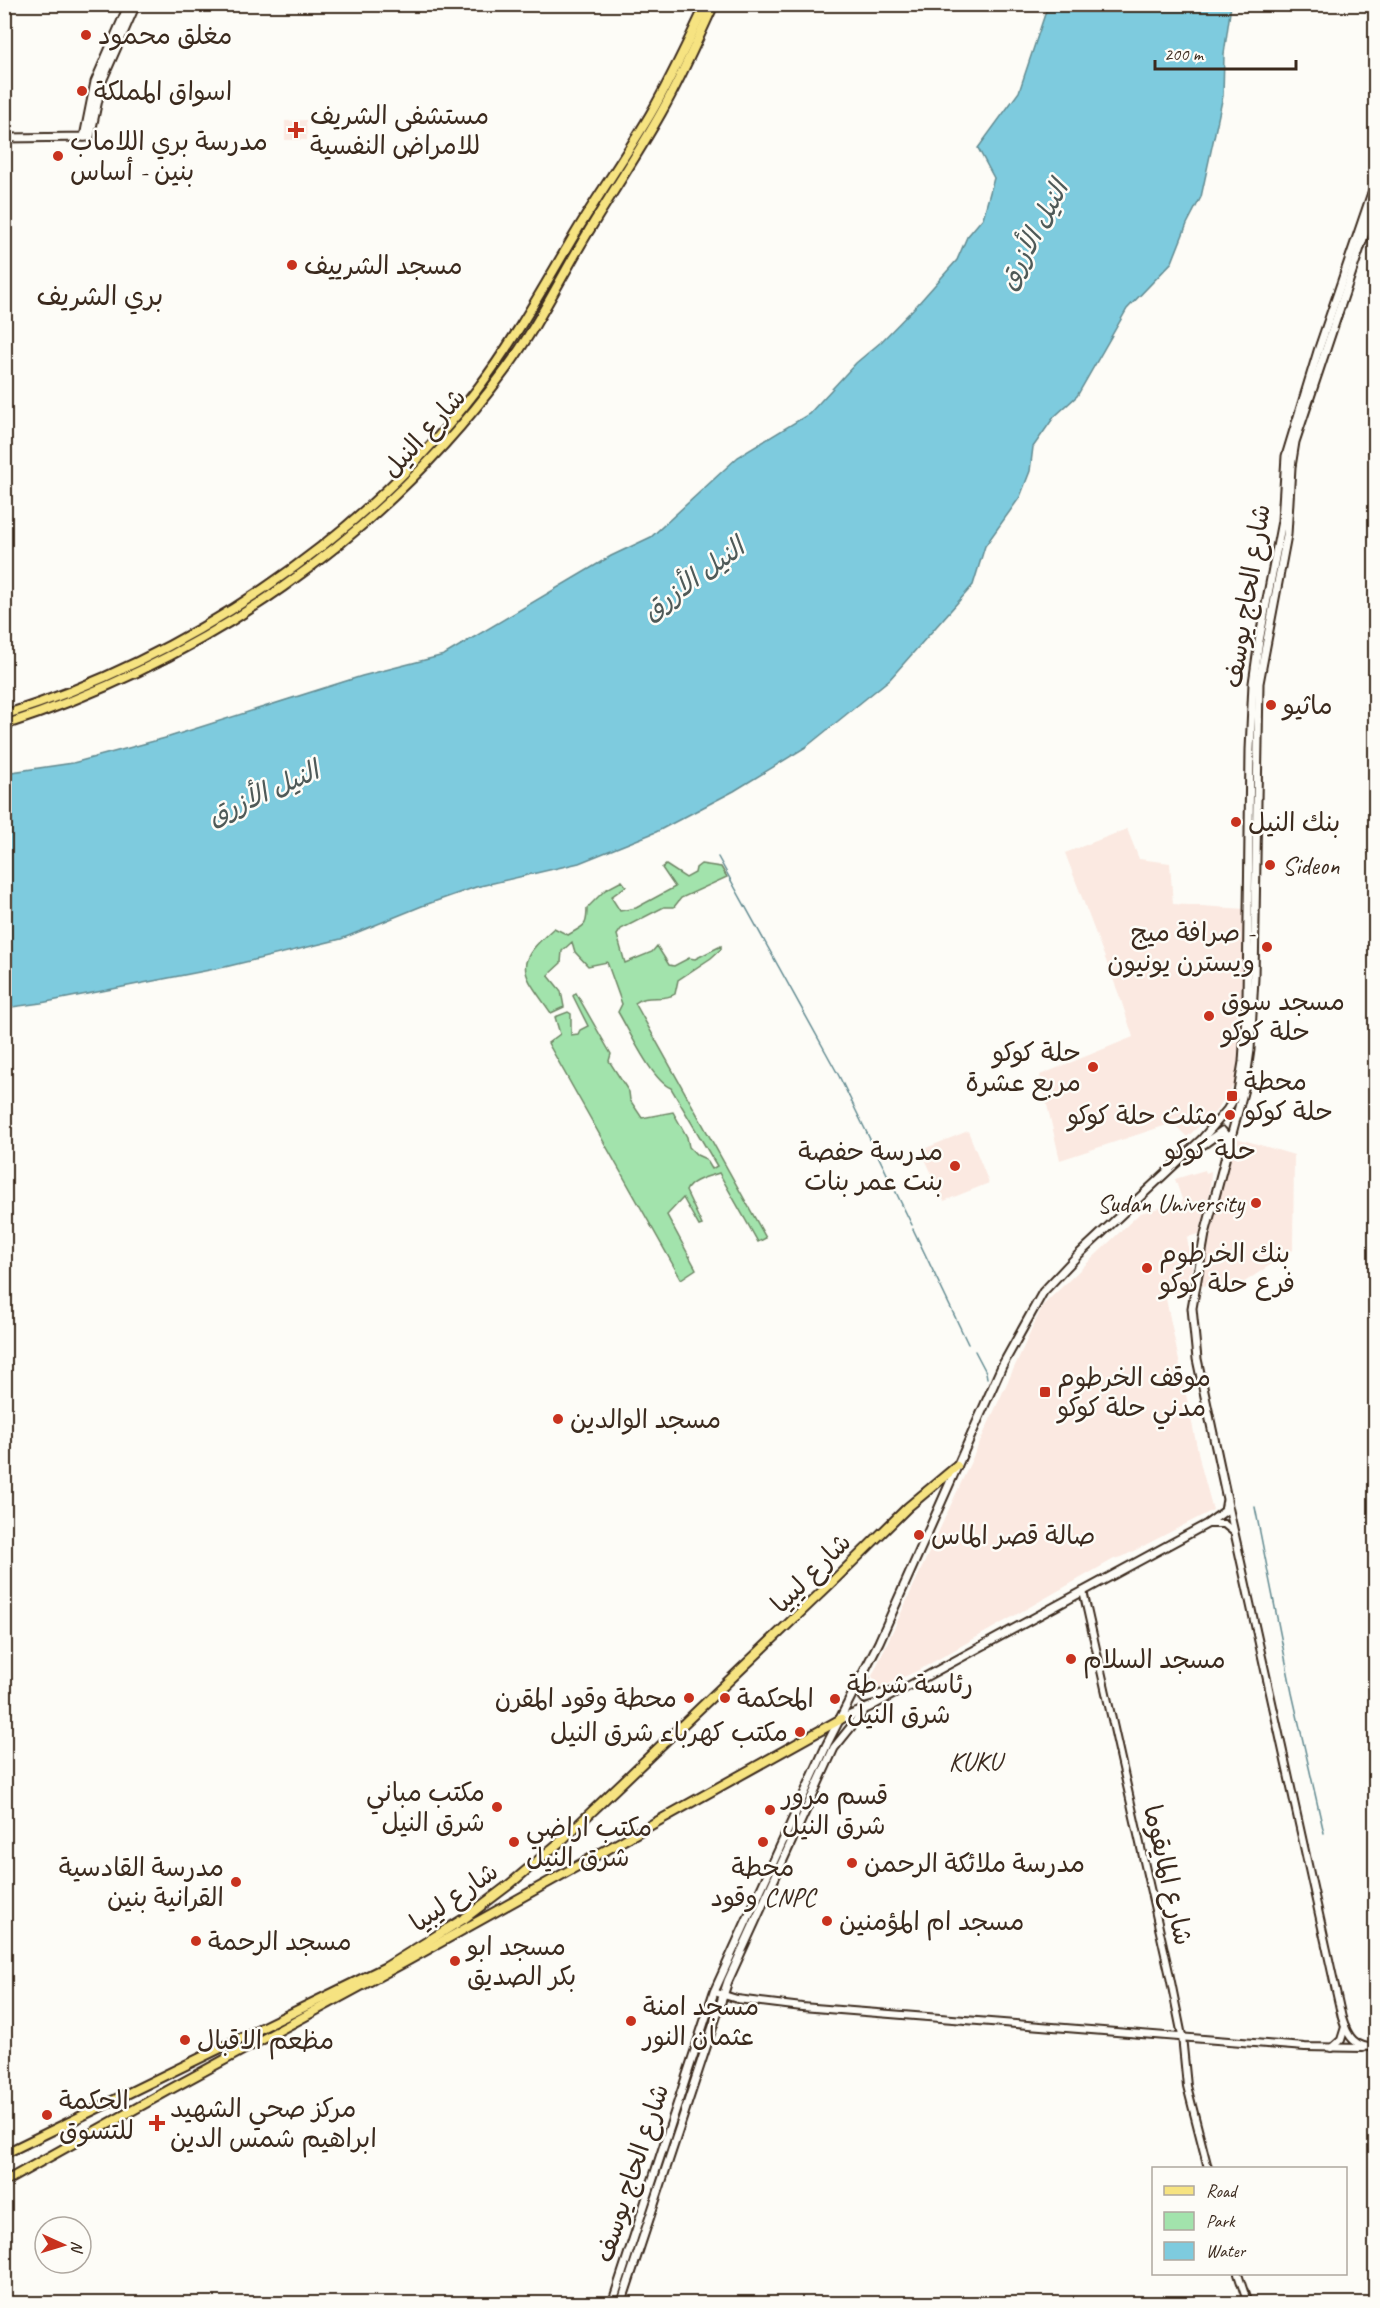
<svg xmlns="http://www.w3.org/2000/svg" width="1380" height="2308" viewBox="0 0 1380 2308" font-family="Caveat,'Playpen Sans Arabic',sans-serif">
  <rect width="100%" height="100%" fill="#fdfcf7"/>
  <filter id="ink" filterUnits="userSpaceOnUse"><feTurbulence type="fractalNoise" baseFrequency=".0167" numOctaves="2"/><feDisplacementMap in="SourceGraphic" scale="12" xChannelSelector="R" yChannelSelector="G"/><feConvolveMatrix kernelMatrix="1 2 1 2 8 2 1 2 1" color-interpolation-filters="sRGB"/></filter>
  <g filter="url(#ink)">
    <!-- built -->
    <g fill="#fbe9e1">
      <path d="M306,120l1,20h-22v-19z"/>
      <path d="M1127,829l12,30 31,4 3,41 72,5 -2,115 -4,54 -24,34 -28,25 -14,-14 -113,37 -20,-85 93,-38 -12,-37 -56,-147z"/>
      <path d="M968,1131l21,52 -45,18 -23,-51z"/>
      <path d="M1233,1137l61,18 -1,95 -50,33 -44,3z"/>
      <path d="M1205,1170l1,3 5,-2 -1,21 -11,42 -12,3 5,31 -10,24 -17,2 36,172 12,44 -91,47 -8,2 -195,111 -39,18 -3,-2 -5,-10 171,-371 97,-92 43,-11 -8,-23z"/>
    </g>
    <!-- green -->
    <path fill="#a2e3ac" stroke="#6e8665" stroke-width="1.5" d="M701,864l20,3 6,10 -46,21 -7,9h-10l-43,22 -4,6 8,28 27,-11 5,-6 12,19 5,1 15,-8 6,1 26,-13v3l-10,9 -33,22 -3,14c-12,8 -28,-1 -40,9l131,235 -8,4 -39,-69c-11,4 -28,7 -33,18l16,34 -3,1 -16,-28 -16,17 29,54 -15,10 -133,-236 12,-9 -5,-17 13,-5 3,2v21l7,-1 2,-4 8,-4 -15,-30 3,-3 35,61 -2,7 20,31 1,8 12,18 31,-6 14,25 2,10 8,8 9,4 6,10 5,-3 -46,-78c-19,-7 -42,-58 -53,-76l4,-8 -15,-42 -19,4 -13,-14 -3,-10 -10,9 -1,12 -13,12 13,16 3,16 -13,6c-29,-42 -40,-47 3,-85l14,7c16,-10 19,-7 19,-27l18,-18 17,-9 4,5 -15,11 9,14 16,-3 39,-21 -13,-19 4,-3 20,13 9,-5 1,-5z"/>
    <!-- water -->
    <path fill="#7ecbde" stroke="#638b91" stroke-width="1.5" d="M1048,5h183l-7,49 -1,42 -22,101 -14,27 -15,38 -45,47 -50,87 -23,21 -21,30 -3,24 -10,26 -35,49 -12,39 -83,94 -84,68 -72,44 -78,41 -77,31 -103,24 -54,19 -81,33 -116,28 -184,36 -36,5v-235l68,-10 96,-26 193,-61 82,-21 167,-99 40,-19 87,-80 71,-43 47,-51 25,-21 37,-38 39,-44 10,-23 16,-19 11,-40 -16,-30 41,-56z"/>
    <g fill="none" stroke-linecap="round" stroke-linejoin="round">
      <!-- stream -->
      <g stroke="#638b91" stroke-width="1.5">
        <path d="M718,857l121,219 73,149"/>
        <path d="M913,1229l55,115"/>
        <path d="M975,1351l11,21 1,6"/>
        <path d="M1255,1507l37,186 32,140"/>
      </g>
      <defs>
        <g id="tertiary">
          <path d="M1227,1499l115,519c6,20 13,29 34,30"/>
          <path d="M1207,1524h17l10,8"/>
          <path d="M1083,1591l86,381 13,64 5,50 21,82"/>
          <path d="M714,1992l23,7 65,8 503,40 58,1"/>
          <path d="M1332,2048l9,-8 4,-13"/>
          <path d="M1238,2274l10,30"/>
          <path d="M4,2299l16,5"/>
        </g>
        <g id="secondary">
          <path d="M84,137l11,-55 34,-78"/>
          <path d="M4,138l86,-1 12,-56 34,-77"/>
          <path d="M1195,1147l9,-3 18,-13 4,5v7"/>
          <path d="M865,1678l-4,16 4,5 33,-10"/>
          <path d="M841,1719l29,-12 337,-183 18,-13 2,-12 -30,-140 -5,-51 13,-74 40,-149 5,-35 4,-72 5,-295 28,-148 4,-68 4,-25 81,-242"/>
          <path d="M612,2304l102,-312 113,-248 52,-102 123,-276 41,-74 35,-37 124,-116 25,-29 11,-18 5,-30 4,-63 3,-249 3,-67 6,-42 23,-120 4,-65 32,-105 58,-170"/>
          <path d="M621,2304l107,-323 106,-233 29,-36"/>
        </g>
        <g id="primary">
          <path d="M4,715c181,-57 356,-173 472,-324 39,-51 69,-107 102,-162 23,-38 49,-75 72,-114 21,-36 38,-73 56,-111"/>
          <path d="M4,725c201,-65 376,-185 502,-356 31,-42 54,-90 81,-135 24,-40 51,-80 74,-121 20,-35 36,-72 53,-109"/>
          <path d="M4,2154l382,-187 79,-49 45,-34 51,-43 269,-257 78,-77 49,-41"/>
          <path d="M4,2182l165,-92 238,-129 434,-242"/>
        </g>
      </defs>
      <!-- tertiary casing -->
      <use href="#tertiary" stroke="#3b2a1e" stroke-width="10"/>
      <!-- secondary casing -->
      <use href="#secondary" stroke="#3b2a1e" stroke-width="11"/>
      <!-- primary casing -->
      <use href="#primary" stroke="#3b2a1e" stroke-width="12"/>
      <!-- tertiary -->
      <use href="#tertiary" stroke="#fdfcf7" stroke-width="6"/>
      <!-- secondary -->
      <use href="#secondary" stroke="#fdfcf7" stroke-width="7"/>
      <!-- primary -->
      <use href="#primary" stroke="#f6e381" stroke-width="8"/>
    </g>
  </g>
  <!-- markers -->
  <g fill="#c8321e" stroke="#fdfcf7" stroke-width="2">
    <circle cx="86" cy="35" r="6"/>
    <circle cx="82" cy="91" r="6"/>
    <path d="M293 121h6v6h6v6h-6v6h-6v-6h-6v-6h6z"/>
    <circle cx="58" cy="156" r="6"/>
    <circle cx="292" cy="265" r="6"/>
    <circle cx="1271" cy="705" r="6"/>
    <circle cx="1236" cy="822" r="6"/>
    <circle cx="1270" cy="865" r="6"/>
    <circle cx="1267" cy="947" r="6"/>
    <circle cx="1209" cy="1016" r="6"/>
    <circle cx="1093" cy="1067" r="6"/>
    <rect x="1226" y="1090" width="12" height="12" rx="3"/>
    <circle cx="1230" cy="1115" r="6"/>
    <circle cx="955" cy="1166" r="6"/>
    <circle cx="1256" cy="1203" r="6"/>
    <circle cx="1147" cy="1268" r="6"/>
    <rect x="1039" y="1386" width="12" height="12" rx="3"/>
    <circle cx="558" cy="1419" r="6"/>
    <circle cx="919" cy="1535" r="6"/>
    <circle cx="1071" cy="1659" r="6"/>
    <circle cx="689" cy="1698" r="6"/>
    <circle cx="725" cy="1698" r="6"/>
    <circle cx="835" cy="1699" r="6"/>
    <circle cx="800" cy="1732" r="6"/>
    <circle cx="497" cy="1807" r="6"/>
    <circle cx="770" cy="1810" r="6"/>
    <circle cx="514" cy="1842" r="6"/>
    <circle cx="763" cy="1842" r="6"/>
    <circle cx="852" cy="1863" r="6"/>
    <circle cx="236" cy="1882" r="6"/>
    <circle cx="827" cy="1921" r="6"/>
    <circle cx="196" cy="1941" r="6"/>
    <circle cx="455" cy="1961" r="6"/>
    <circle cx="631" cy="2021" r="6"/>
    <circle cx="185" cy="2040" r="6"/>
    <circle cx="47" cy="2115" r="6"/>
    <path d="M154 2114h6v6h6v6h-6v6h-6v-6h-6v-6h6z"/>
  </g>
  <g text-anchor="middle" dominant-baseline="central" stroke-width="5" stroke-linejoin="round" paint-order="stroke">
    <!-- poi labels -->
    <g font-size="26" fill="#3b2a1e" stroke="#fdfcf7" text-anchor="start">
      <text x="98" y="35">مغلق محمود</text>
      <text x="94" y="91">اسواق المملكة</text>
      <text x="310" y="115">مستشفى الشريف<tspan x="310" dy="30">للامراض النفسية</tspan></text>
      <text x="70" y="141">مدرسة بري اللاماب<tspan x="70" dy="30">بنين - أساس</tspan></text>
      <text x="304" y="265">مسجد الشرييف</text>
      <text x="1283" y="705">ماثيو</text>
      <text x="1248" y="822">بنك النيل</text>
      <text x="1282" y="865">Sideon</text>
      <text x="1255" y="932" text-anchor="end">صرافة ميج -<tspan x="1255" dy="30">ويسترن يونيون</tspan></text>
      <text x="1221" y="1001">مسجد سوق<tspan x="1221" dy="30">حلة كوكو</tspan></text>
      <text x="1081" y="1052" text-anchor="end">حلة كوكو<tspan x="1081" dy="30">مربع عشرة</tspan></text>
      <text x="1244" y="1081">محطة<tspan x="1244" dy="30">حلة كوكو</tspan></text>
      <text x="1218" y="1115" text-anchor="end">مثلث حلة كوكو</text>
      <text x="943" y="1151" text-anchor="end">مدرسة حفصة<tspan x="943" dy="30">بنت عمر بنات</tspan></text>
      <text x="1244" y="1203" text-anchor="end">Sudan University</text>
      <text x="1159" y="1253">بنك الخرطوم<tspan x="1159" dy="30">فرع حلة كوكو</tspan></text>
      <text x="1057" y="1377">موقف الخرطوم<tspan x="1057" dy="30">مدني حلة كوكو</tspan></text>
      <text x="570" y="1419">مسجد الوالدين</text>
      <text x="931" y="1535">صالة قصر الماس</text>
      <text x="1083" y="1659">مسجد السلام</text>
      <text x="847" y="1684">رئاسة شرطة<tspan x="847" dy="30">شرق النيل</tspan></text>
      <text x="677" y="1698" text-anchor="end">محطة وقود المقرن</text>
      <text x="737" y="1698">المحكمة</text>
      <text x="788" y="1732" text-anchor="end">مكتب كهرباء شرق النيل</text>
      <text x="485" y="1792" text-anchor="end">مكتب مباني<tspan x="485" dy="30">شرق النيل</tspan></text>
      <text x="782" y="1795">قسم مرور<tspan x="782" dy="30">شرق النيل</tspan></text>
      <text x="526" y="1827">مكتب اراضي<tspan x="526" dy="30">شرق النيل</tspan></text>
      <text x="864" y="1863">مدرسة ملائكة الرحمن</text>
      <text x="224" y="1867" text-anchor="end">مدرسة القادسية<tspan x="224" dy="30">القرانية بنين</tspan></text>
      <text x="763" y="1867" text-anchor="middle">محطة<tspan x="763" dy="30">وقود CNPC</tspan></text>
      <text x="839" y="1921">مسجد ام المؤمنين</text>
      <text x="208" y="1941">مسجد الرحمة</text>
      <text x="467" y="1946">مسجد ابو<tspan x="467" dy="30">بكر الصديق</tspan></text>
      <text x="643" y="2006">مسجد امنة<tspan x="643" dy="30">عثمان النور</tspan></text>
      <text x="197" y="2040">مظعم الاقبال</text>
      <text x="59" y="2100">الحكمة<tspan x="59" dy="30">للتسوق</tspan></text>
      <text x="170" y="2108">مركز صحي الشهيد<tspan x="170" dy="30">ابراهيم شمس الدين</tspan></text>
    </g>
    <!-- street labels -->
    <g font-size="26" fill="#3b2a1e" stroke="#fdfcf7">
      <text transform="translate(424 433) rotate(-48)">شارع النيل</text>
      <text transform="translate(1247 596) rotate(-81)">شارع الحاج يوسف</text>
      <text transform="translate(811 1573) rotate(-45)">شارع ليبيا</text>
      <text transform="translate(1168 1875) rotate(77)">شارع المايقوما</text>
      <text transform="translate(454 1897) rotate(-35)">شارع ليبيا</text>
      <text transform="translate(632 2173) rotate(-72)">شارع الحاج يوسف</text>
    </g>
    <!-- water labels -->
    <g font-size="27" font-style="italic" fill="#4f5a58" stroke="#fdfcf7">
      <text transform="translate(1033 235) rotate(-62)">النيل الأزرق</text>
      <text transform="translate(693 579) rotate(-36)">النيل الأزرق</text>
      <text transform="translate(263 793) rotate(-24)">النيل الأزرق</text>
    </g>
    <!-- neighbourhood labels -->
    <g font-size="27" fill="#3b2a1e" stroke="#fdfcf7">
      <text x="100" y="296">بري الشريف</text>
      <text x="1210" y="1150">حلة كوكو</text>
      <text x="975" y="1761">KUKU</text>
    </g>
  </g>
  <!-- margin -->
  <rect width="1380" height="2308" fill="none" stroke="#fdfcf7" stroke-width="24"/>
  <rect x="12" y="12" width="1356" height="2284" fill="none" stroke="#3b2a1e" stroke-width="2" filter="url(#ink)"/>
  <!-- legend -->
  <rect x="1152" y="2167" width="195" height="108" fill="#fdfcf7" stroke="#afa8a0" stroke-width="1.5"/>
  <rect x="1164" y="2186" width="30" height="9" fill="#f6e381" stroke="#afa8a0" stroke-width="1.5"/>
  <text x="1206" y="2197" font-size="18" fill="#3b2a1e">Road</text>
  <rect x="1164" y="2212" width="30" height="18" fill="#a2e3ac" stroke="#afa8a0" stroke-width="1.5"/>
  <text x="1206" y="2227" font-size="18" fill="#3b2a1e">Park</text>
  <rect x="1164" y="2242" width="30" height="18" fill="#7ecbde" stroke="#afa8a0" stroke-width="1.5"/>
  <text x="1206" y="2257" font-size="18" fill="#3b2a1e">Water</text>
  <!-- north arrow -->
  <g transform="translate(63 2245) rotate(94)"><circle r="28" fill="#fdfcf7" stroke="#afa8a0" stroke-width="1.5"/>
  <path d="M0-4.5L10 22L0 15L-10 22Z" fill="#c8321e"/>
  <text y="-9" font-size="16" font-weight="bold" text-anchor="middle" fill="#3b2a1e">N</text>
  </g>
  <!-- scale -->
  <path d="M1155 60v9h141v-9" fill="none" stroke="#3b2a1e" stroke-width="3"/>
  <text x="1164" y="60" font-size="18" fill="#3b2a1e" stroke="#fdfcf7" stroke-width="4.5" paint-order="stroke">200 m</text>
</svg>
